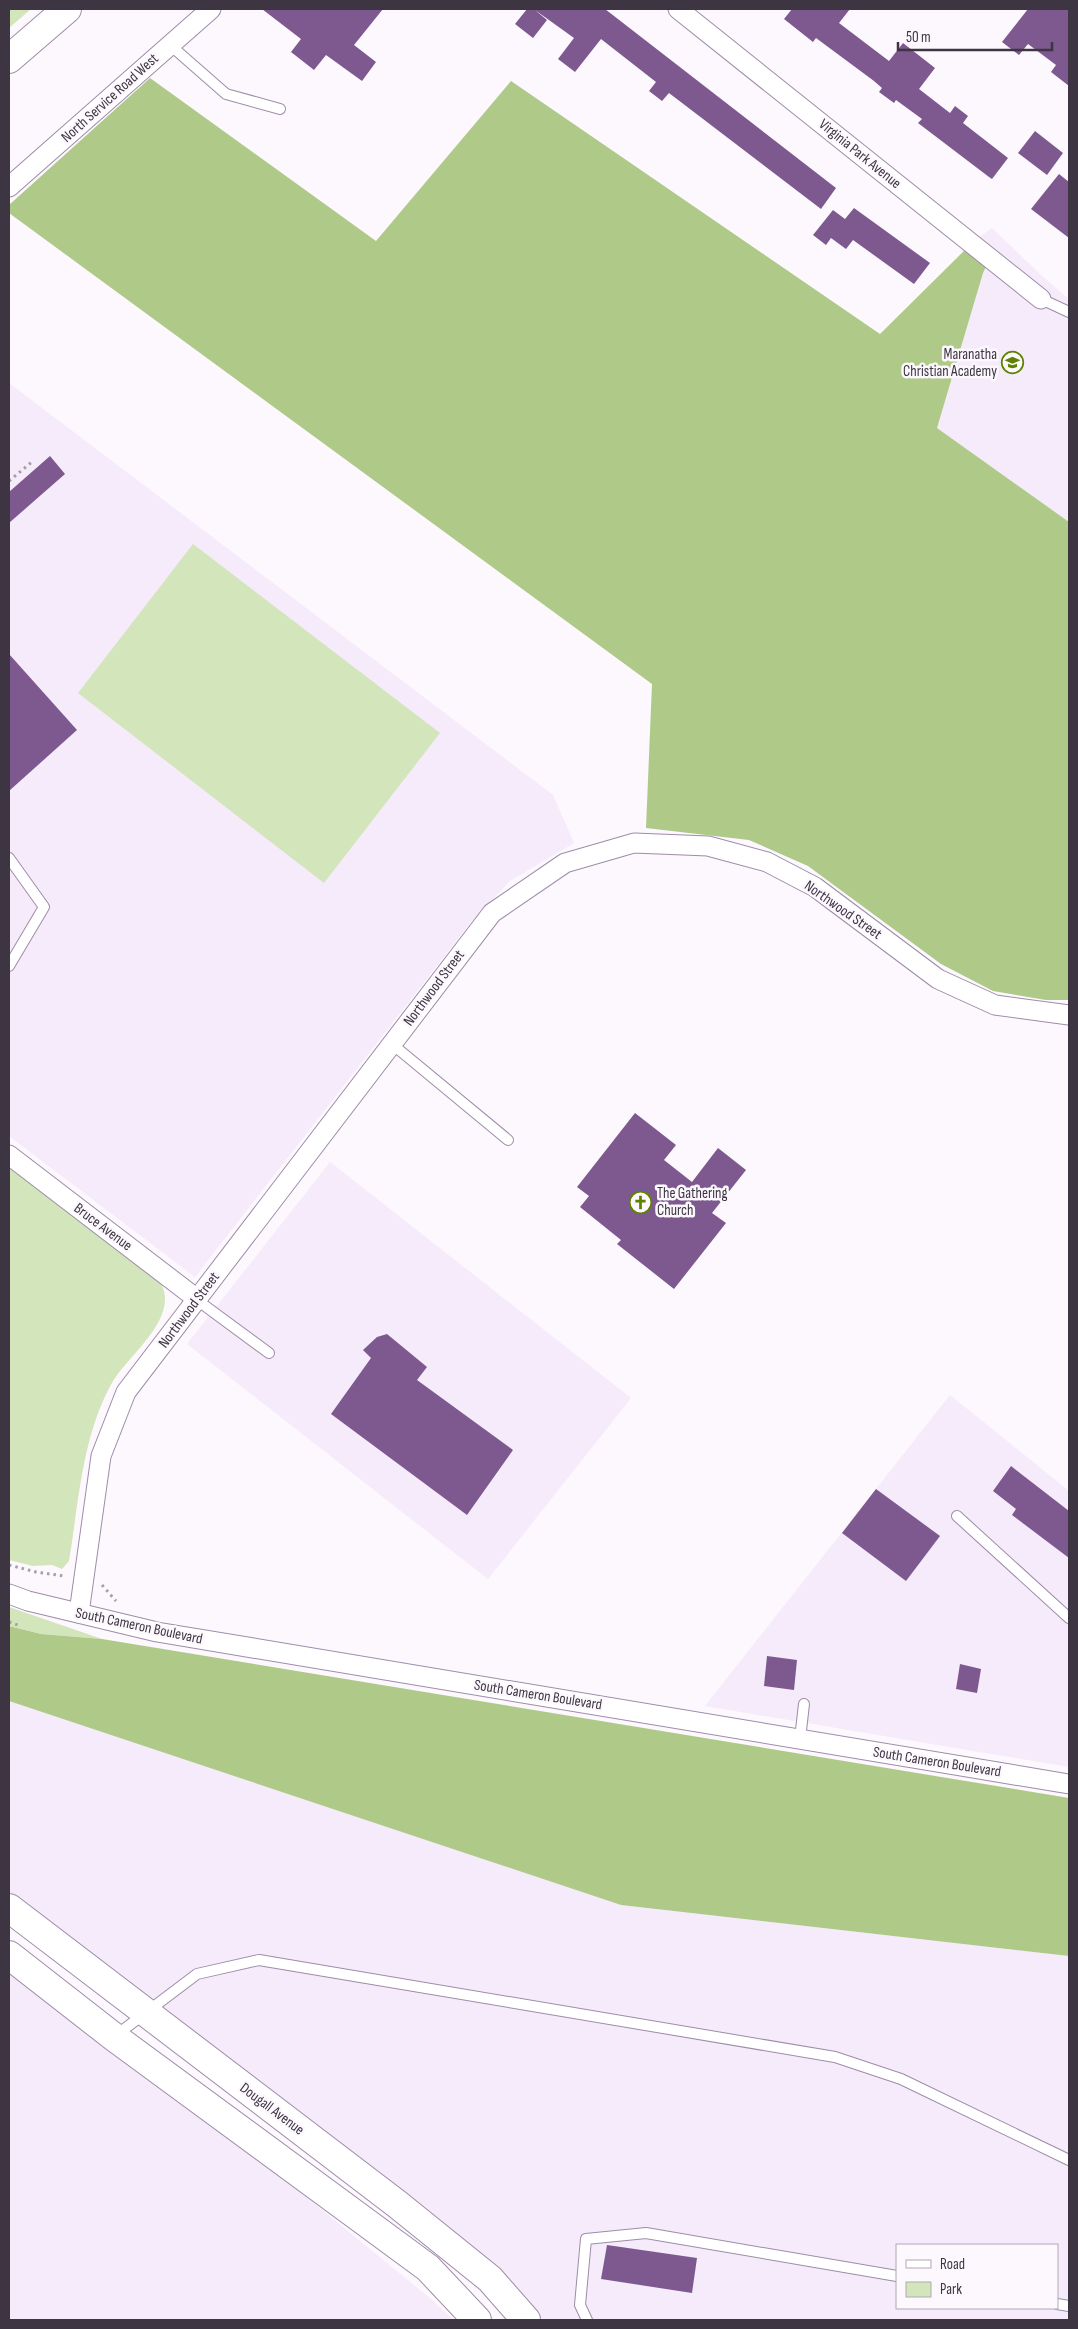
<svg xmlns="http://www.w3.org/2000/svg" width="1078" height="2329" viewBox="0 0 1078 2329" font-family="'Sofia Sans Condensed',sans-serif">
  <rect width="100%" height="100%" fill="#fcf8fe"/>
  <!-- built -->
  <g fill="#f5ebfa" fill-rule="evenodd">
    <path d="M992,228l49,47 28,24v223l-132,-94 46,-155 6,-15 -17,-15z"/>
    <path d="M9,383l544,412 21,48 -64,38 -39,41 -276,355 -186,-141z"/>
    <path d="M330,1162l301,236 -143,181 -301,-235z"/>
    <path d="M950,1395l119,96v276l-364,-61z"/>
    <path d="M9,1701l612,204 448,51v364h-526l-17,-21 -517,-404zM897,2245h160v63h-160z"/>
    <path d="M9,1967l268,206 154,126 23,21h-445z"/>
  </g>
  <!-- green -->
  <g fill="#d3e5bb">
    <path d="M9,9h22l-22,19z"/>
    <path d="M193,544l247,189 -116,150 -246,-190z"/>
    <path d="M9,1166l145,110c3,4 8,8 9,12 12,33 -34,67 -50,93 -31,54 -34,120 -44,180l-7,8 -10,-4 -19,1 -24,-6z"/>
    <path d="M9,1607l93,32 -61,-5 -32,-8z"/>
  </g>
  <!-- forest -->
  <g fill="#aec988">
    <path d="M150,78l226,163 135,-160 369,253 92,-91 18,15 -7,15 -46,155 132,94v478h-23l-53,-9 -52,-27 -133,-98 -59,-26 -103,-12 6,-144 -643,-471v-8z"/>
    <path d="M9,1626l32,8 61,5 967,159v158l-448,-51 -612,-204z"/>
  </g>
  <!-- building -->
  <g fill="#7d598f">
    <path d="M262,9h121l-29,36 22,17 -14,19 -36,-26 -12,15 -23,-18 10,-13z"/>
    <path d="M527,9h78l231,179 -15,21 -152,-116 -7,8 -13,-10 7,-9 -55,-43 -26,33 -17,-13 16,-21 -39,-28 12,10 -14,18 -18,-14z"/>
    <path d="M792,9h58l-11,14 50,38 14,-18 32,25 -16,21 31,24 5,-7 13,10 -5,7 45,35 -16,21 -3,-2 -71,-54 4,-4 -26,-19 -2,3 -15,-11 3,-4 -8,-7 -58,-43 -3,4 -29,-23z"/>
    <path d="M1028,9h41v77l-18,-14 5,-7 -28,-21 -9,11 -17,-13z"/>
    <path d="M1035,131l28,22 -16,22 -29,-22z"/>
    <path d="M1059,174l10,8v56l-38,-29z"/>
    <path d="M854,208l76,55 -16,21 -61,-44 -7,9 -15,-11 -5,7 -13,-10 20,-25 12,9z"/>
    <path d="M50,456l15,18 -56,49v-31z"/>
    <path d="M9,654l68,76 -68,61z"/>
    <path d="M635,1113l41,32 -12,15 28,22 26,-34 28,22 -34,43 14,10 -52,66 -57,-45 4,-4 -41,-33 9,-11 -12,-9z"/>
    <path d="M387,1334l40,33 -10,13 96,70 -46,65 -136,-101 40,-56 -8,-8 14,-13z"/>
    <path d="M1011,1466l58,45v47l-57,-43 4,-6 -23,-18z"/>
    <path d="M876,1489l64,47 -34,45 -64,-48z"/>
    <path d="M767,1656l30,4 -3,30 -30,-4z"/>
    <path d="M960,1664l21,5 -4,24 -21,-4z"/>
    <path d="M607,2245l90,13 -5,35 -91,-14z"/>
  </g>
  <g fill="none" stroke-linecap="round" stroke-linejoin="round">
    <defs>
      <g id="service">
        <path d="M169,44l57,50 54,15"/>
        <path d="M1041,299l28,13"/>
        <path d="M9,858l35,49 -35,59"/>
        <path d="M392,1044l116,96"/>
        <path d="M197,1300l72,53"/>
        <path d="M957,1516l112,102"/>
        <path d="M800,1739l4,-35"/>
        <path d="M115,2036l82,-62 62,-14 576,97 66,22 168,81"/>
        <path d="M1057,2304l12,2"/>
        <path d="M587,2320l-7,-15 6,-66 60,-6 251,43"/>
      </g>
      <g id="minor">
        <path d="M678,9l363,290"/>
        <path d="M9,187l202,-178"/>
        <path d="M9,1155l188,144"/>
        <path d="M9,1594l19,7 129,31 912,152"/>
        <path d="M79,1613l22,-157 25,-64 366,-479 73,-50 69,-20 74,3 59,16 48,25 123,92 57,26 74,10"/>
      </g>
      <g id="primary">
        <path d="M9,1908l388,296 93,75 36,41"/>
        <path d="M9,1955l105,82 314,231 49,52"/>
      </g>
      <path id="motorway" d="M9,59l58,-50"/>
    </defs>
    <!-- service casing -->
    <use href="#service" stroke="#9e8ca9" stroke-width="12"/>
    <!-- minor casing -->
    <use href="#minor" stroke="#9e8ca9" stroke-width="21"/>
    <!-- primary casing -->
    <use href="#primary" stroke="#9e8ca9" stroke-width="30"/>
    <!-- motorway casing -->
    <use href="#motorway" stroke="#9e8ca9" stroke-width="30"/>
    <!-- path -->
    <g stroke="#a59fa7" stroke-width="3" stroke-dasharray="2.5 4" stroke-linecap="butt">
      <path d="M9,481l24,-20"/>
      <path d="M9,1565l27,7 28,4"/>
      <path d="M102,1585l14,16"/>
      <path d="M9,1622l12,4"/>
    </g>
    <!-- service -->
    <use href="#service" stroke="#fff" stroke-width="10"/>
    <!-- minor -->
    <use href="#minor" stroke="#fff" stroke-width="19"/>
    <!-- primary -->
    <use href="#primary" stroke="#fff" stroke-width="28"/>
    <!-- motorway -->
    <use href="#motorway" stroke="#fff" stroke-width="28"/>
  </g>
  <!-- icons -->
  <defs>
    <symbol id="school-ring" viewBox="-11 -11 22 22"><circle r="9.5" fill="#fcf8fe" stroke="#5d8200" stroke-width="1.5"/><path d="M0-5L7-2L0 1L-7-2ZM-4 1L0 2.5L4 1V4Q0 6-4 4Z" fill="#5d8200"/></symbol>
    <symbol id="church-ring" viewBox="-11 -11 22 22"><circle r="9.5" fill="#fcf8fe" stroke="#5d8200" stroke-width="1.5"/><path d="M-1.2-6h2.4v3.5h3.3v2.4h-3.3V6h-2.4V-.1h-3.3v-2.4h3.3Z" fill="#5d8200"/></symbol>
  </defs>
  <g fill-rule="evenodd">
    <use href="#school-ring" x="1000" y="350" width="25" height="25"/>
    <use href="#church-ring" x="628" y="1190" width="25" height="25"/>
  </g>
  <g text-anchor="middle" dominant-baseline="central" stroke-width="5" stroke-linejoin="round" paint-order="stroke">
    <!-- street labels -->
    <g font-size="15" fill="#3d3541" stroke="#fcf8fe">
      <text transform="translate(110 98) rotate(-42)">North Service Road West</text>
      <text transform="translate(860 154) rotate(39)">Virginia Park Avenue</text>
      <text transform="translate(843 910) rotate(35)">Northwood Street</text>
      <text transform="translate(434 988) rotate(-53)">Northwood Street</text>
      <text transform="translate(103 1227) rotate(37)">Bruce Avenue</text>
      <text transform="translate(189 1310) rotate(-53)">Northwood Street</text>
      <text transform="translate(139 1626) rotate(12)">South Cameron Boulevard</text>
      <text transform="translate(538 1695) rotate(9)">South Cameron Boulevard</text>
      <text transform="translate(937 1762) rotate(9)">South Cameron Boulevard</text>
      <text transform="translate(272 2109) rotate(37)">Dougall Avenue</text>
    </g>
    <!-- poi labels -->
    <g font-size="15" fill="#3d3541" stroke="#fcf8fe" text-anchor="end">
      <text x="997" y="354">Maranatha<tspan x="997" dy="17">Christian Academy</tspan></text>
      <text x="657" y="1193" text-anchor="start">The Gathering<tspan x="657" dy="17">Church</tspan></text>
    </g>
  </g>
  <!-- border -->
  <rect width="1078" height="2329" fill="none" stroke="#3d3541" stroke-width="20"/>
  <!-- legend -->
  <rect x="896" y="2244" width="162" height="65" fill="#fcf8fe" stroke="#b0aab2"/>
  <rect x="906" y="2260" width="25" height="8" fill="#ffffff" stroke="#b0aab2"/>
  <text x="940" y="2269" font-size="15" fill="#3d3541">Road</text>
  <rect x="906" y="2282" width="25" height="15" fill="#d3e5bb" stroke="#b0aab2"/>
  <text x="940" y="2294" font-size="15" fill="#3d3541">Park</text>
  <!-- scale -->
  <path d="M898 42v8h154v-8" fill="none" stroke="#3d3541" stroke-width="2.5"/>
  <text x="906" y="42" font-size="15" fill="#3d3541" stroke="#fcf8fe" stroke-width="4" paint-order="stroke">50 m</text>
</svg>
